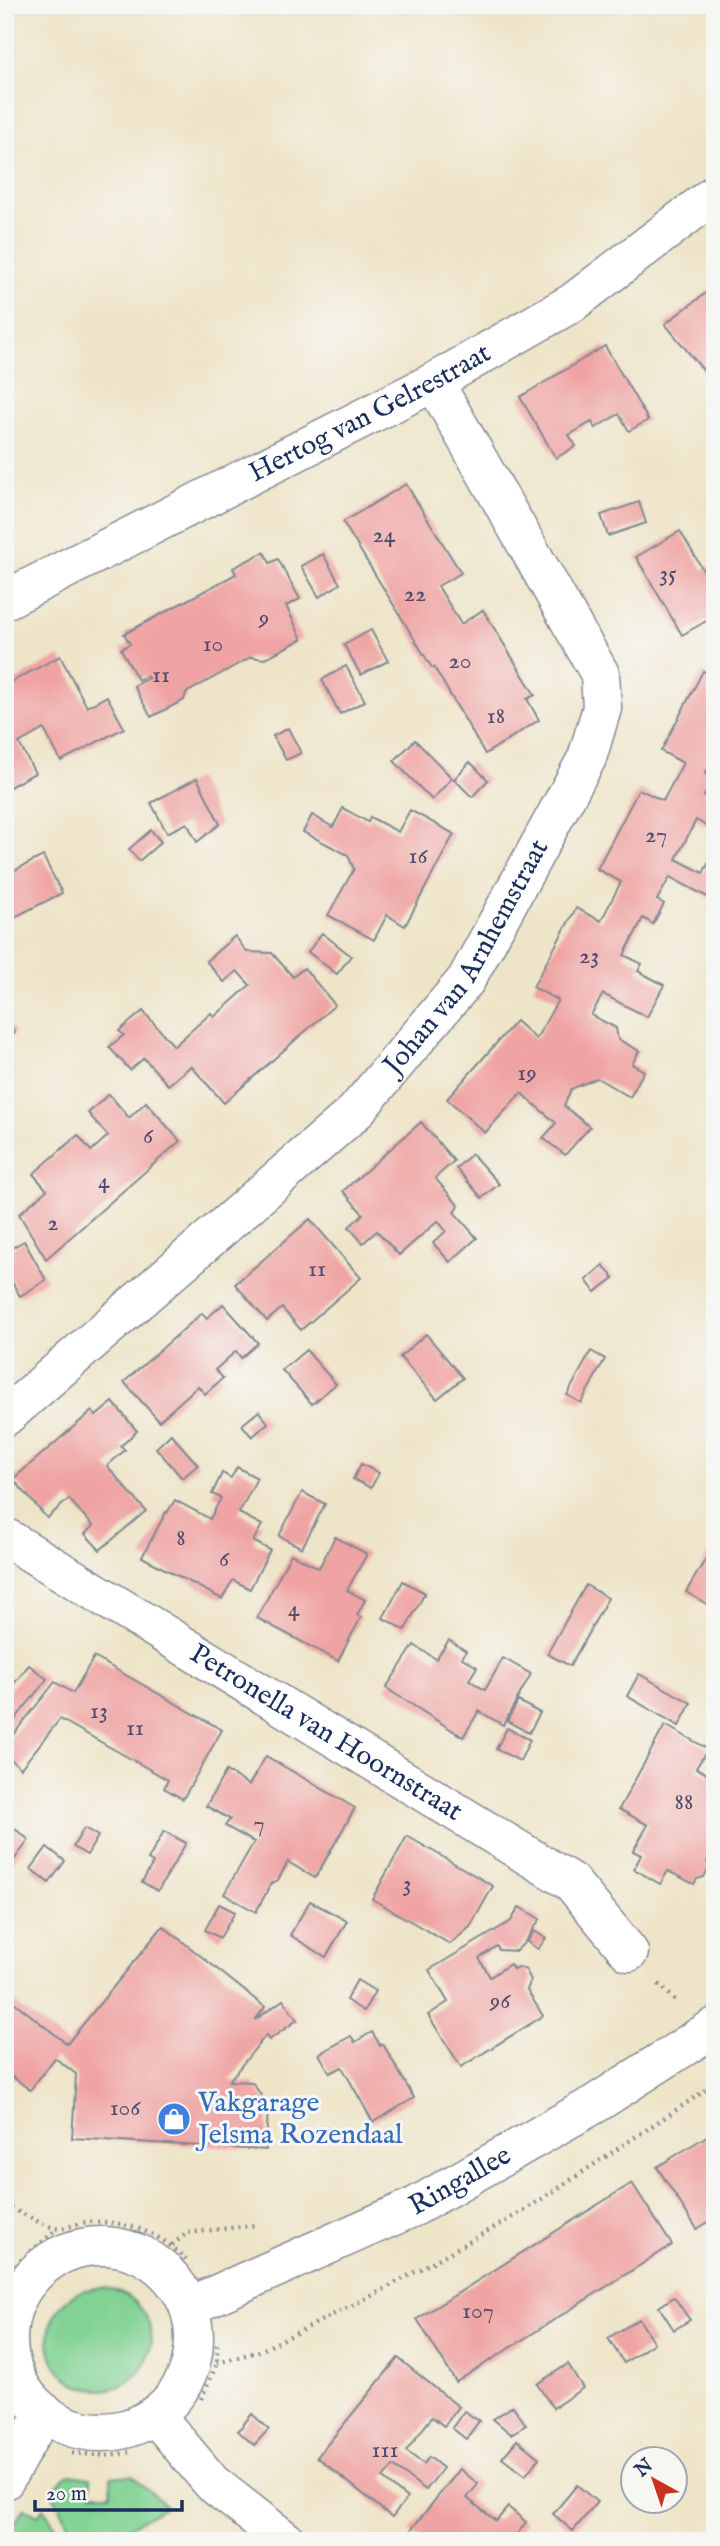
<svg xmlns="http://www.w3.org/2000/svg" width="720" height="2546" viewBox="0 0 720 2546" font-family="'IM FELL English',serif">
  <rect width="100%" height="100%" fill="#f6f6f2"/>
  <filter id="ink" filterUnits="userSpaceOnUse"><feTurbulence type="fractalNoise" baseFrequency=".0143" numOctaves="2"/><feDisplacementMap in="SourceGraphic" scale="14" xChannelSelector="R" yChannelSelector="G"/><feConvolveMatrix kernelMatrix="1 2 1 2 8 2 1 2 1" color-interpolation-filters="sRGB"/></filter>
  <filter id="wash" filterUnits="userSpaceOnUse"><feTurbulence type="fractalNoise" baseFrequency=".00686" numOctaves="4" result="noise"/><feDisplacementMap in="SourceGraphic" scale="28" xChannelSelector="R" yChannelSelector="G"/><feGaussianBlur stdDeviation="1.57" result="paint"/><feColorMatrix in="noise" values="0 0 0 0 0 0 0 0 0 0 0 0 0 0 0 0 0 1.4 0 .05"/><feComposite in="paint" operator="in"/></filter>
  <g filter="url(#wash)">
    <rect width="100%" height="100%" fill="#eee4c8"/>
    <!-- green -->
    <g fill="#81d293" stroke="#4e8078" stroke-width="2">
      <circle cx="100" cy="2339" r="51"/>
      <path d="M70,2474l21,3v16h20v-16l21,-2 34,31 -61,35h-28l-25,-49 12,-15z"/>
      <path d="M44,2507l18,34h-48l-4,-12 15,-21 13,7z"/>
    </g>
    <g id="blocks">
      <!-- building -->
      <g fill="#efa4a3">
        <path d="M715,286v82l-8,7 -42,-51z"/>
        <path d="M605,346l43,74 -19,11 -10,-17 -24,14 -3,-6 -2,1 -21,12 7,11 -20,12 -36,-61z"/>
        <path d="M406,484l55,89 -23,13 23,38 22,-14 52,85 -8,4 12,21 -54,34 -51,-87 -2,1 -89,-146z"/>
        <path d="M639,502l7,21 -38,13 -7,-21z"/>
        <path d="M680,531l23,39 12,-7v53l-33,19 -46,-78z"/>
        <path d="M264,552l6,11 8,-4 22,40 -14,7 16,33 -38,20 -13,-2 -65,36 -2,7 -33,17 -17,-31 14,-8 -2,-2 -8,4 -17,-31 9,-5 -6,-10 112,-60 -3,-6z"/>
        <path d="M323,554l17,30 -21,13 -18,-31z"/>
        <path d="M371,630l17,31 -27,14 -17,-30z"/>
        <path d="M60,656l27,51 20,-11 17,32 -63,33 -17,-32 -25,14 16,30 -29,16 -1,-104z"/>
        <path d="M346,666l19,35 -25,13 -18,-34z"/>
        <path d="M703,671l12,6v79l-10,18 8,4 -9,18 11,5v30l-19,-11 -20,39 27,14 9,-16 3,1v43l-45,-24 -13,23 7,4 -11,20 -10,-6 -19,37 18,9 -4,7 26,14 -17,32 -44,-23 -12,21 25,13 2,11 21,12 -7,13 12,7 -14,26 -33,-19 -26,11 -7,17 26,21 -25,28 -22,-17 13,-15 -35,-30 -36,40 -38,-34 69,-78 20,18 22,-39 -25,-13 43,-79 25,13 20,-39 -24,-13 42,-80 24,12 20,-38 -22,-12z"/>
        <path d="M288,728l13,25 -15,7 -13,-24z"/>
        <path d="M415,740l37,38 -20,22 -38,-39z"/>
        <path d="M470,762l18,18 -16,17 -18,-18z"/>
        <path d="M197,778l23,46 -23,18 -10,-19 -20,10 -16,-30z"/>
        <path d="M343,808l25,14 2,-5 28,15 12,-22 44,24 -49,92 -18,-11 -13,25 -46,-25 26,-46 -6,-14 -45,-23 9,-17 21,12z"/>
        <path d="M151,830l10,12 -22,19 -10,-12z"/>
        <path d="M43,856l19,37 -57,29v-47z"/>
        <path d="M322,933l29,23 -14,18 -29,-22z"/>
        <path d="M235,936l12,16 25,1 21,24 11,-9 31,37 -111,98 -33,-37 -23,19 -24,-27 -14,12 -21,-23 15,-12 -5,-4 24,-20 31,35 37,-33 3,4 36,-32 -13,-14 -13,11 -18,-21z"/>
        <path d="M5,1019l10,13 -10,8z"/>
        <path d="M109,1094l20,24 17,-16 34,39 -134,118 -27,-45 28,-24 -14,-16 45,-39 13,16 17,-15 -20,-23z"/>
        <path d="M421,1122l33,39 -19,17 24,28 -5,6 23,26 -27,24 -17,-19 13,-12 -8,-10 -39,34 -22,-24 -14,12 -14,-16 14,-13 -20,-23z"/>
        <path d="M472,1154l27,30 -17,14 -26,-30z"/>
        <path d="M310,1219l51,59 -60,52 -19,-22 -15,13 -32,-37z"/>
        <path d="M24,1241l22,39 -26,16 -15,-26v-18z"/>
        <path d="M603,1265l11,13 -19,14 -9,-12z"/>
        <path d="M223,1304l35,39 -17,15 -5,-7 -21,19 8,8 -18,16 -7,-8 -39,35 -35,-39 78,-69 5,5z"/>
        <path d="M426,1334l37,44 -26,21 -37,-42z"/>
        <path d="M306,1350l30,34 -24,20 -30,-34z"/>
        <path d="M591,1351l14,8 -24,44 -14,-8z"/>
        <path d="M113,1402l24,29 -16,15 4,4 -18,16 39,45 -46,39 -15,-16 8,-8 -24,-27 -22,19 -34,-39 79,-68 4,5z"/>
        <path d="M259,1411l9,12 -16,14 -10,-12z"/>
        <path d="M171,1434l27,31 -16,13 -26,-30z"/>
        <path d="M361,1464l18,9 -8,15 -18,-9z"/>
        <path d="M237,1467l20,11 -18,35 23,12 -9,16 17,9 -20,39 -17,-9 -11,19 -80,-42 24,-45 1,1 8,-13 35,19 11,-21 -9,-4 10,-21 9,5z"/>
        <path d="M302,1492l23,12 -23,44 -23,-12z"/>
        <path d="M335,1537l32,17 -20,36 18,10 -8,15 4,2 -23,44 -81,-43 34,-64 28,14z"/>
        <path d="M711,1550l4,2v57l-29,-17z"/>
        <path d="M403,1581l22,12 -20,37 -22,-12z"/>
        <path d="M586,1585l22,13 -38,68 -23,-12z"/>
        <path d="M449,1640l17,11 -4,7 15,9 -8,13 16,10 18,-32 28,16 -28,51 -24,-14 -16,26 -77,-49 28,-43 22,14z"/>
        <path d="M94,1657l128,73 -39,69 -19,-11 4,-8 -108,-61 -39,49 -16,-13v-10l50,-63 18,11z"/>
        <path d="M29,1665l18,14 -42,53v-37z"/>
        <path d="M639,1674l52,29 -12,23 -52,-30z"/>
        <path d="M518,1701l22,12 -11,20 -22,-12z"/>
        <path d="M665,1725l43,24 -12,19 19,10v68l-8,15 2,6 -5,10 -7,2 -3,5 -26,-13 -8,13 -26,-15 7,-14 -8,-4 15,-26 -29,-16z"/>
        <path d="M507,1728l23,12 -10,21 -24,-12z"/>
        <path d="M266,1756l89,52 -40,70 -27,-16 -10,18 -7,4 -15,28 -32,-18 30,-52 -29,-16 5,-7 -24,-13 20,-35 23,14z"/>
        <path d="M10,1825l19,15 -24,32v-40z"/>
        <path d="M84,1828l14,8 -11,19 -14,-8z"/>
        <path d="M164,1831l22,12 -28,48 -16,-9 11,-19 -5,-3z"/>
        <path d="M407,1836l86,50 -23,41 -20,17 -78,-45z"/>
        <path d="M47,1847l18,14 -16,22 -18,-14z"/>
        <path d="M310,1901l37,20 -21,36 -36,-22z"/>
        <path d="M219,1904l16,8 -15,26 -15,-8z"/>
        <path d="M519,1907l21,12 -16,24 -8,8 -17,-1 -2,-4 -18,12 11,19 20,-13 3,5 6,-2 7,3 5,10 -4,10 16,26 -82,51 -33,-52 20,-13 -19,-32 82,-49z"/>
        <path d="M163,1926l102,81 -10,13 28,-20 14,20 -28,20 -3,-5 -37,46 23,1 16,23 -2,45 -194,-12 4,-64 -21,-16 -25,32 -17,-13 -8,10v-92l62,49z"/>
        <path d="M534,1931l12,7 -8,11 -11,-7z"/>
        <path d="M357,1980l18,11 -11,20 -18,-11z"/>
        <path d="M372,2032l8,13 3,-1 31,54 -41,24 -31,-55 -12,6 -11,-19 32,-18 4,6z"/>
        <path d="M715,2131v87l-18,11 -40,-62z"/>
        <path d="M632,2183l40,62 -216,137 -39,-63z"/>
        <path d="M674,2297l16,23 -16,10 -15,-23z"/>
        <path d="M639,2319l15,24 -30,20 -16,-25z"/>
        <path d="M398,2358l61,49 -15,19 -12,-9 -26,34 18,13 5,-7 14,11 -17,22 -33,-24 -10,12 24,20 -15,19 -75,-60z"/>
        <path d="M568,2364l15,24 -30,20 -16,-24z"/>
        <path d="M513,2406l13,19 -15,9 -18,-15z"/>
        <path d="M464,2411l15,10 -13,18 -14,-11z"/>
        <path d="M252,2414l17,15 -15,16 -16,-14z"/>
        <path d="M517,2440l22,18 -14,18 -23,-18z"/>
        <path d="M460,2469l18,15 -11,14 15,12 14,11 12,-14 18,15 -14,19h-89l-13,-10z"/>
        <path d="M577,2485l20,17 -24,29 -20,-17z"/>
      </g>
    </g>
  </g>
  <g filter="url(#ink)">
    <use href="#blocks" fill-opacity="0" stroke="#848a93" stroke-width="2"/>
    <g fill="none" stroke-linecap="round" stroke-linejoin="round">
      <defs>
        <g id="minor">
          <path id="s1" d="M5,600l429,-218 138,-79 143,-109"/>
          <path id="s2" d="M5,1417l350,-305 111,-132 121,-222 15,-50 -2,-34 -166,-292"/>
          <path id="s3" d="M5,1537l566,345 58,70"/>
          <path d="M5,2480l26,-46 16,-20"/>
        </g>
        <g id="major">
          <circle cx="101" cy="2339" r="93"/>
          <path id="s4" d="M190,2306l226,-100 179,-102 120,-77"/>
          <path d="M155,2415l57,68 74,58"/>
        </g>
      </defs>
      <!-- minor casing -->
      <use href="#minor" stroke="#848a93" stroke-width="41"/>
      <!-- major casing -->
      <use href="#major" stroke="#848a93" stroke-width="41"/>
      <!-- path -->
      <g stroke="#848a93" stroke-width="4.5" stroke-dasharray="2 5" stroke-linecap="butt">
        <path d="M659,1984l16,16"/>
        <path d="M5,2205c14,6 36,20 50,23 9,2 22,-5 32,-6 38,-2 74,10 99,38"/>
        <path d="M172,2245l15,-12 68,-8"/>
        <path d="M5,2284l13,-21 39,-34"/>
        <path d="M217,2363l43,-12 121,-60 146,-82 182,-121"/>
        <path d="M201,2399l16,-35v-20"/>
        <path d="M72,2453l38,3 19,-4"/>
      </g>
      <!-- minor -->
      <use href="#minor" stroke="#fff" stroke-width="38"/>
      <!-- major -->
      <use href="#major" stroke="#fff" stroke-width="38"/>
    </g>
  </g>
  <!-- icons -->
  <defs>
    <symbol id="shop-disc" viewBox="-11 -11 22 22"><circle r="9.5" fill="#3f7fe0" stroke="#f6f6f2"/><path d="M-5-2.5h2.3a2.7 3.5 0 0 1 5.4 0H5L5.5 6h-11ZM-1.5-2.5h3a1.5 2.3 0 0 0-3 0Z" fill="#fff"/></symbol>
  </defs>
  <g fill-rule="evenodd">
    <use href="#shop-disc" x="155" y="2100" width="38" height="38"/>
  </g>
  <g text-anchor="middle" dominant-baseline="central" stroke-width="6" stroke-linejoin="round" paint-order="stroke">
    <!-- number labels -->
    <g font-size="24" fill="#504c6f">
      <text x="384" y="535">24</text>
      <text x="668" y="574">35</text>
      <text x="415" y="594">22</text>
      <text x="264" y="618">9</text>
      <text x="213" y="644">10</text>
      <text x="460" y="661">20</text>
      <text x="161" y="675">11</text>
      <text x="496" y="716">18</text>
      <text x="656" y="835">27</text>
      <text x="418" y="856">16</text>
      <text x="589" y="956">23</text>
      <text x="527" y="1073">19</text>
      <text x="148" y="1136">6</text>
      <text x="104" y="1181">4</text>
      <text x="53" y="1223">2</text>
      <text x="317" y="1269">11</text>
      <text x="181" y="1538">8</text>
      <text x="224" y="1559">6</text>
      <text x="294" y="1609">4</text>
      <text x="99" y="1711">13</text>
      <text x="135" y="1728">11</text>
      <text x="684" y="1802">88</text>
      <text x="259" y="1824">7</text>
      <text x="407" y="1884">3</text>
      <text x="500" y="2001">96</text>
      <text x="125" y="2108">106</text>
      <text x="478" y="2311">107</text>
      <text x="385" y="2450">111</text>
    </g>
    <!-- street labels -->
    <g font-size="28" fill="#1b2f5e" stroke="#f6f6f2">
      <text stroke="none"><textPath href="#s1" startOffset="410">Hertog van Gelrestraat</textPath></text>
      <text stroke="none"><textPath href="#s2" startOffset="656">Johan van Arnhemstraat</textPath></text>
      <text stroke="none"><textPath href="#s3" startOffset="376">Petronella van Hoornstraat</textPath></text>
      <text stroke="none"><textPath href="#s4" startOffset="298">Ringallee</textPath></text>
    </g>
    <!-- shop labels -->
    <g font-size="28" fill="#366cbe" stroke="#f6f6f2" text-anchor="start">
      <text x="198" y="2103">Vakgarage<tspan x="198" dy="32">Jelsma Rozendaal</tspan></text>
    </g>
  </g>
  <!-- margin -->
  <rect width="720" height="2546" fill="none" stroke="#f6f6f2" stroke-width="28"/>
  <!-- north arrow -->
  <g transform="translate(654 2480) rotate(320)"><circle r="33" fill="#f6f6f2" stroke="#9ea6b7" stroke-width="2"/>
  <path d="M0-5L12 26L0 18L-12 26Z" fill="#c8321e"/>
  <text y="-10" font-size="19" font-weight="bold" text-anchor="middle" fill="#1b2f5e">N</text>
  </g>
  <!-- scale -->
  <path d="M35 2500v10h147v-10" fill="none" stroke="#1b2f5e" stroke-width="3.5"/>
  <text x="46" y="2500" font-size="21" fill="#1b2f5e" stroke="#f6f6f2" stroke-width="5" paint-order="stroke">20 m</text>
</svg>
